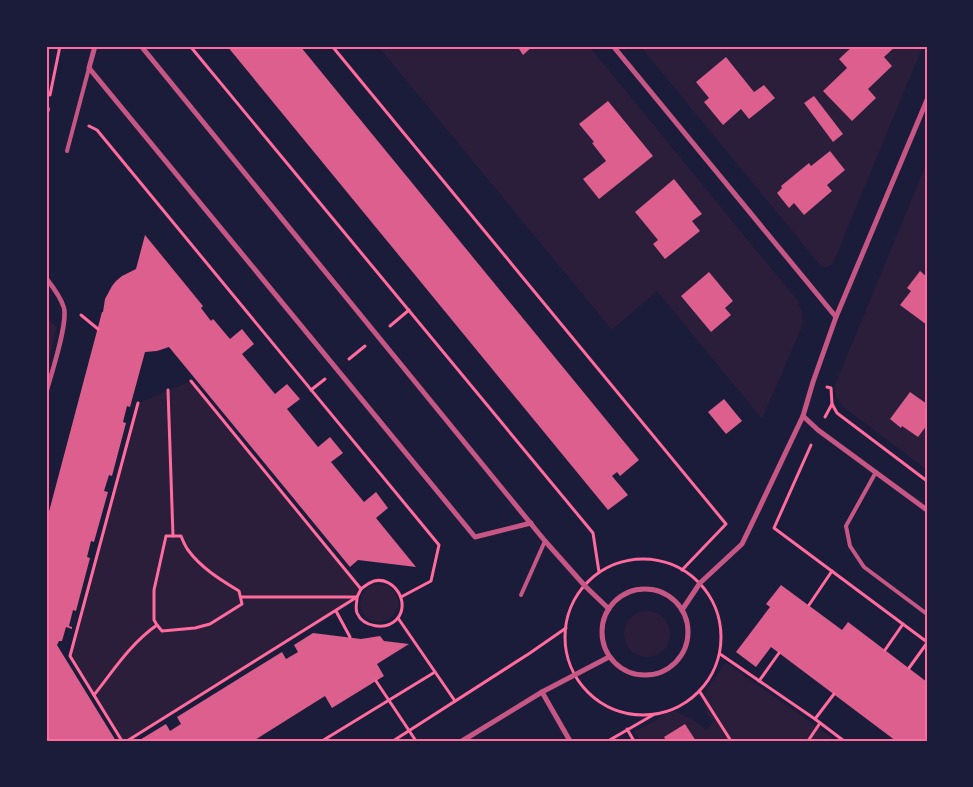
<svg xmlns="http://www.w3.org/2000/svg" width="973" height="787" viewBox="0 0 973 787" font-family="'PT Sans Narrow',sans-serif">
  <rect width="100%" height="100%" fill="#1b1b3a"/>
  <!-- green -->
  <g fill="#2a1e3b" fill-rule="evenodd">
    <path d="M378,46h139l6,8 10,-8h56l208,254c5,10 7,16 5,27l-40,92 -105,-128 -45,39zM608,101l45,55 -54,43 -16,-20 23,-18 -14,-18 2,-1 -14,-18zM674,179l28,35 -10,7 8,10 -34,28 -13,-15 5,-4 -23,-28 19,-17zM709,273l24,28 -8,7 6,7 -20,17 -30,-36z"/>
    <path d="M640,46h213l-14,13 8,9 -24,23 29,30 24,-23 -8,-9 24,-23 -8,-9 12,-11h27l-89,215c-4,6 -7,7 -13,5zM725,55l29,37 10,-7 11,13 -25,21 -9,-10 -18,15 -18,-22 4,-4 -14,-18 1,-1 1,2 28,-23 -1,-2zM814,96l29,39 -10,7 -29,-39zM830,151l15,19 -18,15 5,7 -28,23 -10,-12 -5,4 -12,-14 5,-5 -1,-2 28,-23 2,3z"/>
    <path d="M927,162v115l-8,-5 -12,16 4,3 -11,14 27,20v79l-17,-12 -20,27 11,8 1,-1 16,11 9,-12v45l-85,-64 -6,-10 -1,-11z"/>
    <path d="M46,319l8,5 3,4 -11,39z"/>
    <path d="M191,381l170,208 -4,8 -230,144h-5l-52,-85 68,-253z"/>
    <circle cx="379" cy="603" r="19"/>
    <circle cx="647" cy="634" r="23"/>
    <path d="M726,664h2l109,77h-141l-11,-17 -21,13 2,4h-26l-6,-10 20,-9 12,-9 9,-2 20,10 11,9 8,-9c-22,-21 -3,-36 10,-56z"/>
  </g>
  <!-- building -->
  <g fill="#dd5f8e">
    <path d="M227,46h73l339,414 -19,16 -3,-4 -5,4 16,19 -20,15z"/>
    <path d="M517,46h16l-10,9z"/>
    <path d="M853,46h43l-12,11 8,9 -24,23 8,9 -24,23 -29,-30 24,-23 -8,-9z"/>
    <path d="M726,57l28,35 10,-7 11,13 -26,21 -8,-10 -18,16 -19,-23 5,-4 -13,-16z"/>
    <path d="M814,96l29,38 -10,8 -29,-39z"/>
    <path d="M608,101l45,55 -54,43 -16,-20 23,-18 -14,-18 2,-1 -15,-18z"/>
    <path d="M830,151l15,19 -18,15 5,6 -28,24 -10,-12 -5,5 -12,-15 5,-5 -1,-2 28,-23 2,3z"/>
    <path d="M674,179l28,35 -10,7 8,10 -35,28 -12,-15 5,-4 -23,-28z"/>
    <path d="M145,235l58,71 -2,2 10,13 2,-2 1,1 16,19 12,-10 12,15 -12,10 33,40 12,-10 13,15 -13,10 31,38 12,-10 13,16 -12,9 33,40 12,-10 12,16 -12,10 40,49 -58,-7 -8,7 -181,-220 -12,4 -12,1 -15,55 -3,-1 -4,16 3,1 -14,53 -3,-1 -5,16 4,1 -14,50 -3,-1 -4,16 3,1 -14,53 -3,-1 -4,16 3,1v2l-6,-2 -4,14h-3l-2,4 59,96h-70v-218l56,-211h1l2,-13 7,-13 4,-5 6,-5 14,-7z"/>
    <path d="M920,271l7,6v48l-27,-20 11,-14 -4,-3z"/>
    <path d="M709,272l24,29 -8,7 6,7 -20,17 -30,-36z"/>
    <path d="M910,392l17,12v21l-9,12 -16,-11 -1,2 -11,-9z"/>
    <path d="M724,399l18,22 -16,13 -18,-22z"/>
    <path d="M781,585l61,45 6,-8 79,60v59h-31l-125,-94 -15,20 -20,-15 34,-45 -4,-3z"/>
    <path d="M313,633l48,6 19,-3 4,5 25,3 -32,20 7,12 -52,32 -7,-12 -72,45h-115l28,-17 4,7 11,-7 -4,-7 105,-65 4,7 12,-7 -4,-7z"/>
    <path d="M685,724l11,17h-30l-2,-4z"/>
  </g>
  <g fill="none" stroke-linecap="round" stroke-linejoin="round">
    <!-- path -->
    <g stroke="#ff6b9d" stroke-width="3">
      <path d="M190,46l403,487 6,39"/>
      <path d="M332,46l394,478 -44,46"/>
      <path d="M50,95l10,-49"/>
      <path d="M89,126l8,4 342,415 -8,36 -30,16"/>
      <path d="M81,315l17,14"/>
      <path d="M390,326l19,-16"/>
      <path d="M349,359l16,-13"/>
      <path d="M827,387l4,1 1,16"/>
      <path d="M168,390l5,146"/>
      <path d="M311,390l14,-11"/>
      <path d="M825,417l7,-13 5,9 90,68"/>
      <path d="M811,445l-37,83 153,114"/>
      <path d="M166,536h15c2,5 4,10 7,14 13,18 33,30 51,41l3,13 -32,20 -15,4 -33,3 -5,-6 -3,-5v-30z"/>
      <circle cx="643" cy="637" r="78"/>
      <path d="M241,597h116c0,6 -2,11 0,16 6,14 29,18 40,6 14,-16 -3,-43 -23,-38 -6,2 -9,5 -13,8"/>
      <path d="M809,605l23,-34"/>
      <path d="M336,611l14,26"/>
      <path d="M398,618l57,83"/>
      <path d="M885,650l18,-26"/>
      <path d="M720,654l95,65 29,22"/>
      <path d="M909,668l18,-25"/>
      <path d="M376,681l40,60"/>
      <path d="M759,681l20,-28"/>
      <path d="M700,692l31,49"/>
      <path d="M94,695c19,-24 37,-52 63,-70"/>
      <path d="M815,719l19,-25"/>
      <path d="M627,729l7,12"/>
      <path d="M122,741l-52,-85 68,-253"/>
      <path d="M127,741l230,-144 4,-8 -170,-208"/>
      <path d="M322,741l113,-69"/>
      <path d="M393,741l137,-88 36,-25"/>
      <path d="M608,741l45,-26"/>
      <path d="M808,741l12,-18"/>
    </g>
    <!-- service -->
    <g stroke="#c65784" stroke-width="4">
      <path d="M67,151l22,-83"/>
      <path d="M876,472l-30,54 4,20 14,21 63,47"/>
      <path d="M521,595l24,-54"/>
    </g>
    <!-- pedestrian -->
    <g stroke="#c65784" stroke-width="4.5">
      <path d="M46,114l2,-5"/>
      <path d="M46,278c7,9 15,19 18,30 4,16 -13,67 -18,85"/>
    </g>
    <!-- minor -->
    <g stroke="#c65784" stroke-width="5">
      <path d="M95,46l-6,22 386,469 56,-14"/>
      <path d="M141,46l404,495 40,45 24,23"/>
      <path d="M613,46l223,271"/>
      <path d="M803,416l15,14 109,80"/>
      <circle cx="645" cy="632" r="43"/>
      <path d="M682,610l18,-27 42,-39 14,-29 47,-99 10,-34 23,-65 91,-217"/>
      <path d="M542,692l28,49"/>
      <path d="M462,741l80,-49 67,-35"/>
    </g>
  </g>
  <!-- border -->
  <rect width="973" height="787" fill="none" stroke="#1b1b3a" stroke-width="95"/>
  <rect x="48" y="48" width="878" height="692" fill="none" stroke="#ff6b9d" stroke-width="2"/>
</svg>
